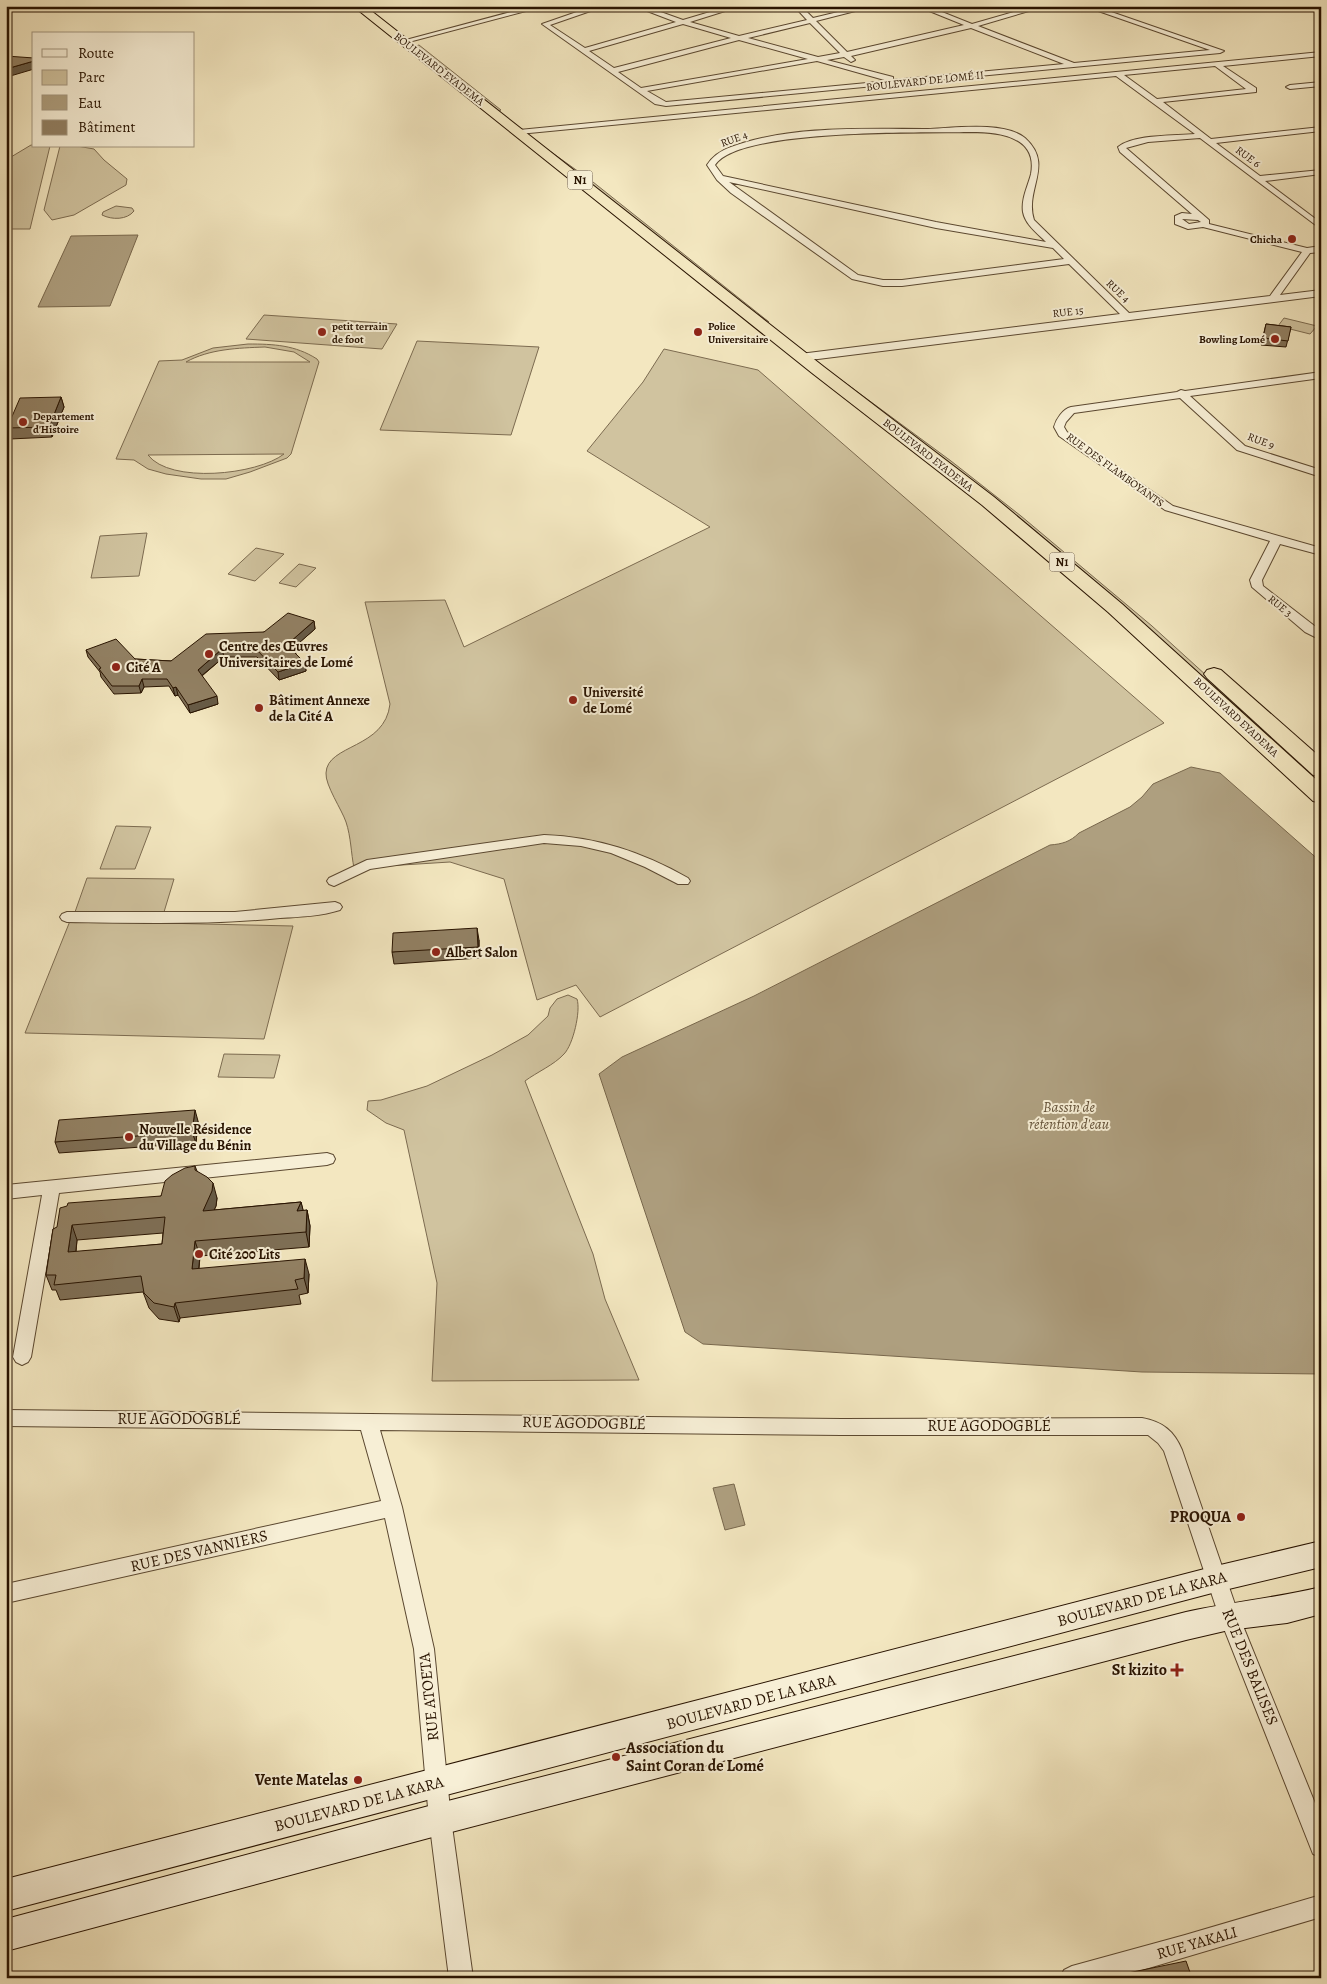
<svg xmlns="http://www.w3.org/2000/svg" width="1327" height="1984" viewBox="0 0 1327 1984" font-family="Alegreya,serif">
  <rect width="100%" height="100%" fill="#f3e7c0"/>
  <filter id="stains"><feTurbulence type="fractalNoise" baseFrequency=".004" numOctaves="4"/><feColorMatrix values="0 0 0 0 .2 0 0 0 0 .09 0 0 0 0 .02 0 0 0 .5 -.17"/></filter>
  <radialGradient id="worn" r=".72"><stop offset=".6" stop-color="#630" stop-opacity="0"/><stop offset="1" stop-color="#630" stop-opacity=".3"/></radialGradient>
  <!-- green -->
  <g fill="#d0c39f" stroke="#7c6b50" fill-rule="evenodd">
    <path d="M419,45l82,65 -2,1 -83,-65z"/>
    <path d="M533,139l60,43 176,140 -30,-20z"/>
    <path d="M31,145l19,1 -20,83h-24v-69z"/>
    <path d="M60,146h17l17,3 10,11 23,19 -1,6 -52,30 -22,5 -8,-10z"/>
    <path d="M116,206l16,2 2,3c-7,9 -22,9 -32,4l1,-3z"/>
    <path d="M264,315l133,9 -15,25 -136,-10z"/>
    <path d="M1284,318l33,8 -7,8 -32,-8z"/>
    <path d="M417,341l122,6 -28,88 -131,-5z"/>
    <path d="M248,344c26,0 47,1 69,15l2,3 -28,92 -4,4 -37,14 -24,7h-25l-35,-5 -18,-5 -14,-9 -18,-1 43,-98 23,-1 31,-12zM265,347l29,5 16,10h-124c23,-13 52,-14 79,-15zM284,454c-27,21 -114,30 -136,1z"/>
    <path d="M664,349l94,21 406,353 -564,294 -24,-32 -39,15 -33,-121 -54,-17 -96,6c-3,-15 -3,-31 -8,-46 -4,-12 -21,-37 -20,-49 1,-29 59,-24 64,-69l-25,-102 80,-2 19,47 246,-120 -123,-76 56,-69z"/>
    <path d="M821,365l130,96 70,55 131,110 100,91 -17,-11z"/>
    <path d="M147,533l-8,43 -48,2 9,-42z"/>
    <path d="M256,548l28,6 -29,27 -27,-7z"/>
    <path d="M299,564l17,4 -20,19 -17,-4z"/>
    <path d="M116,826l35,1 -16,42h-35z"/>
    <path d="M87,878l87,1 -10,33h-89z"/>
    <path d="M70,921l223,5 -29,113 -239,-6z"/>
    <path d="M568,995l9,4c4,12 -4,46 -13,55 -10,11 -27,18 -39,27l68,173 12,45 34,81 -207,1 5,-98 -33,-153 -18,-7 -19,-13 1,-9 13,-1 46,-14 65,-31 36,-20 20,-19 2,-8 7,-9z"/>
    <path d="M224,1054l56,1 -6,23 -56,-1z"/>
  </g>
  <!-- water -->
  <g fill="#ae9f7f" stroke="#78674c">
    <path d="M138,235l-28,71 -72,1 33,-71z"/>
    <path d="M1191,767l29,6 101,89v512l-179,-2 -439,-28 -18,-12 -86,-258 23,-17 132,-61 296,-151c12,-1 20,-3 29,-12l51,-26 12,-10 11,-13z"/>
    <path d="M734,1484l11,41 -20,5 -12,-42z"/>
  </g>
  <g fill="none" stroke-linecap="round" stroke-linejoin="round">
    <defs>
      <g id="minor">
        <path d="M533,6h12l-140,37 -3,-2z"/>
        <path d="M594,6h11l-55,19 35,23 91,-26 -42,-16h10l39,14 47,-14h11l-51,16 49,14 68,-16 -13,-14h7l12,12 50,-12h12l-59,15 31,31 117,-27 -47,-19h10l45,18 63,-18h11l-68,20 96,37 136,-13 -126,-44h10l130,45 -4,2 -554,53 -11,-2 -113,-80zM810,23l30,30 -22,4 -70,-19zM683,24l48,14 -117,30 -25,-17zM971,28l93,36 -171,16v-3l-66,-17 17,-3 7,5 4,-2 -4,-4zM739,40l69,19 -167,29 -23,-16zM817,61l71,20 -222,21 -19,-11z"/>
        <path d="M1321,52v4l-98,10 33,22v4l-93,10 48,37 110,-12v4l-105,12 44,33 61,-6v4l-56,7 56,42v6l-121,-91 -52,4 -22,6 83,72v4l98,24 14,-2v6l-11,1 -30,42 41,-5v6l-503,63 -18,1 -5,-3 5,-3 320,-40 -51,-50 -167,22h-19l-31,-7 -121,-86 -14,-13 -10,-15c6,-9 13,-14 24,-18 59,-22 134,-18 197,-18 25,-1 77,-8 97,9 30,27 -1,51 9,82l95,93 141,-17 32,-44 -99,-25 -15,2 -13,-5v-8l7,-3 10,1 -72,-62 -2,-5c16,-13 56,-11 77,-13l-79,-58 -597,58 -4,-2 4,-2zM1215,66l31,23 -89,10 -33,-24zM971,132c27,0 67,4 60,42 -3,12 -10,25 -8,38 2,12 14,21 23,30l-110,-20 -213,-46 -8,-11c24,-37 210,-32 256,-33zM729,182l207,46 117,20 11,11 -162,21h-19l-25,-5zM1182,219l16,1 3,2 -12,2z"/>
        <path d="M1321,82v4l-31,3 -4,-2 4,-2z"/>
        <path d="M1321,372v6l-131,18 55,50 76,24v7l-84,-27 -57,-52 -106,15 -8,9 -2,5 3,5 106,74 148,42v7l-41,-11 -18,36 1,6 58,45v9l-16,-8 -53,-45 -2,-7 20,-39 -105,-31 -106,-74 -5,-9c2,-8 9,-18 17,-20l106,-15 4,-2 4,1z"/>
        <path d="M544,835c53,2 98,17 144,43l2,3 -2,3h-10l-33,-17 -34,-14 -30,-7 -37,-3 -174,26 -36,17 -5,-2 -2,-3 2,-3 38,-18z"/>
        <path d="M335,902l5,2 2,3 -2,3c-19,6 -40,7 -60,8 -71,7 -142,5 -213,4l-5,-2 -2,-3 2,-3 5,-2h168z"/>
        <path d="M327,1153l6,2 2,4 -2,4 -6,2 -268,28 -28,164 -3,5 -6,3 -6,-3 -3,-5 29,-162 -36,4v-14z"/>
        <path d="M6,1410l836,9 300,-1c21,4 32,13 40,32l57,166 82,202v39l-8,-3 -94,-238 -55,-165 -6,-8 -10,-8h-306l-462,-5 22,77 32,142 17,170 22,159h-24l-20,-159 -15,-170 -29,-131 -379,85v-19l375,-83 -20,-71 -355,-4z"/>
        <path d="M1321,1895v22l-206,61h-55l4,-8 8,-4 113,-31z"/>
      </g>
      <g id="secondary">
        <path d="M1321,1541v26l-105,25 -1210,319v-32l1210,-313z"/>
        <path d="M1321,1587v27l-34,9 -58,7 -43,10 -746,195 -434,116v-32l434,-116 746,-191c45,-10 90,-14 135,-25z"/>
      </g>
      <g id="trunk">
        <path d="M353,6h12l459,361 170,130 128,107 199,180v19l-8,-2 -205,-189 -126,-107 -170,-132z"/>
        <path d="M1214,668l7,2 100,88v19l-8,-2 -106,-97 -3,-4 3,-4z"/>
      </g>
    </defs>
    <!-- minor casing -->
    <use href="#minor" stroke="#5b4830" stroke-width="2"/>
    <!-- secondary casing -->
    <use href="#secondary" stroke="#281300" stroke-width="2"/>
    <!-- trunk casing -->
    <use href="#trunk" stroke="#281300" stroke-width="2"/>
    <!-- minor -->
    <use href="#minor" fill="#f7efd6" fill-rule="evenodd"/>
    <!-- secondary -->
    <use href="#secondary" fill="#f7efd6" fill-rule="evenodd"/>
    <!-- trunk -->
    <use href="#trunk" fill="#f3e7c0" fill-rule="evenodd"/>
  </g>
  <!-- wall -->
  <g fill="#7e6f56" stroke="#281300" fill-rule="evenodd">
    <path d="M1266,324l25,3 -5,20 -25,-2z"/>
    <path d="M61,397l3,10 -12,30 -42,2 -3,-11z"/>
    <path d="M314,621l1,8 -21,18 2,7 9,9 1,8 -27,9 -22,-23h-33l-22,19 16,28 -28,9 -12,-18 -3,1 -6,-10 -25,1 -3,6 -27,1 -13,-17 -1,-5 -12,-15 -2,-7 49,9 36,2 93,-29z"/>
    <path d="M479,940v18l-85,6 -2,-12z"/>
    <path d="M198,1121l-2,22 -137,10 -4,-11z"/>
    <path d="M195,1166l2,5 20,27 -1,8 -2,4 87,-8 2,9 4,-1 3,16 -1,21 -109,9 -1,13 110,5 -1,19 -9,2 2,9 -121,14 -1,4 -20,-3 -10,-11 -6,-16 -83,8 -4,-10h-4l-6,-15 7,-46 108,-33zM163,1233l-1,11 -86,8 1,-12z"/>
  </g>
  <!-- shaded-wall -->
  <g fill="#665a46" stroke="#281300">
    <path d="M34,61v8l-27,8 -1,2v-10z"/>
    <path d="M61,397l3,10 -12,30 -3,-10z"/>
    <path d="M314,621l1,8 -24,21 -1,-8z"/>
    <path d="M222,649l2,8 -24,20 -2,-7z"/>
    <path d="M305,663l1,8 -27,9 -1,-8z"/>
    <path d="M142,679l2,8 -3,6 -2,-7z"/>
    <path d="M176,687l2,8 -3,1 -2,-8z"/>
    <path d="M217,696l1,8 -28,9 -2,-8z"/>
    <path d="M477,928l2,12v18l-1,-11z"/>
    <path d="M195,1110l3,11 -2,22 -4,-11z"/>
    <path d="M213,1183l4,15 -1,8 -9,20 -4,-15z"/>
    <path d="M301,1202l4,15 -8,-6z"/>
    <path d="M307,1210l3,16 -1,21 -3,-15z"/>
    <path d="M72,1225l5,15 -3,28 -6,-16z"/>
    <path d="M195,1241l5,15 -3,28 -5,-15z"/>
    <path d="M305,1259l4,15 -1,19 -4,-15z"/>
    <path d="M175,1303l5,15 -1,4 -5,-15z"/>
  </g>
  <!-- building -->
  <g fill="#928164" stroke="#281300" fill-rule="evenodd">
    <path d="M6,56l28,2v3l-28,8z"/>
    <path d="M1266,324l25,3 -3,14 -25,-3z"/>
    <path d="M61,397l-12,30 -42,1 13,-30z"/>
    <path d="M288,613l26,8 -24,21 5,7 -3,1 13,13 -27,9 -22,-23h-34l-24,21 19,26 -29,9 -12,-18 -3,1 -6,-9h-25l-3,7h-27l-13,-17 2,-1 -15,-18 30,-11 19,20 36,2 35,-27 58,-2z"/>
    <path d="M477,928l1,19 -86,5 1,-19z"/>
    <path d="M195,1110l-3,22 -137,10 4,-22z"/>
    <path d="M195,1166v4l12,7 6,6 -1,8 -9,20 98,-9 -4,9 10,-1 -1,22 -111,9 -3,28 113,-10 -1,19 -9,2 3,9 -123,14 -1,4 -20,-4 -10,-10 -3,-17 -87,9 2,-10h-10l7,-46 4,-2 3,-19 7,-2 1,-3 93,-7 4,-15 7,-6 13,-7zM165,1217l-3,27 -94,8 4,-27z"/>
    <path d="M1186,1961l6,17h-72l3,-4z"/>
  </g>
  <!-- markers -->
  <g fill="#8f2418" stroke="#f7efd6" stroke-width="2">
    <circle cx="1292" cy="239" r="5"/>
    <circle cx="322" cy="332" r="5"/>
    <circle cx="698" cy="332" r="5"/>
    <circle cx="1275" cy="339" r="5"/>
    <circle cx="23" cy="422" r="5"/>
    <circle cx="209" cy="654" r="5"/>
    <circle cx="116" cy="667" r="5"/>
    <circle cx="573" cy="700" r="5"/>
    <circle cx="259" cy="708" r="5"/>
    <circle cx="436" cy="952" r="5"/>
    <circle cx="129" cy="1137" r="5"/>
    <circle cx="199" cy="1254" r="5"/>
    <circle cx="1241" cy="1517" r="5"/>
    <path d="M1174.5 1662.5h5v5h5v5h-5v5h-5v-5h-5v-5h5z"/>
    <circle cx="616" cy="1757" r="5"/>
    <circle cx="358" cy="1780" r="5"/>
  </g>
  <g text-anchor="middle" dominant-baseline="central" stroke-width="4" stroke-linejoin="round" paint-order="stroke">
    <!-- far-street labels -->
    <g font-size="11" fill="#281300" stroke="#f7efd6">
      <text transform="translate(439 69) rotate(38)">BOULEVARD EYADEMA</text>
      <text transform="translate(925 81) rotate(-6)">BOULEVARD DE LOMÉ II</text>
      <text transform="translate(734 139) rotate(-20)">RUE 4</text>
      <text transform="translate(1248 157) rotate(37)">RUE 6</text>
      <text transform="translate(1118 291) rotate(44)">RUE 4</text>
      <text transform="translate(1068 312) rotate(-7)">RUE 15</text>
      <text transform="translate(1261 441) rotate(21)">RUE 9</text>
      <text transform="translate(928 455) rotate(38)">BOULEVARD EYADEMA</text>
      <text transform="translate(1115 470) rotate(36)">RUE DES FLAMBOYANTS</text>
      <text transform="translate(1280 606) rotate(39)">RUE 3</text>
      <text transform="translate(1236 717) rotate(43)">BOULEVARD EYADEMA</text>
    </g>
    <!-- far-poi labels -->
    <g font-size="11" font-weight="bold" fill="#281300" stroke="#f7efd6" text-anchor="start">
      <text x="1282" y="239" text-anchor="end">Chicha</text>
      <text x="332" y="326">petit terrain<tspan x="332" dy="13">de foot</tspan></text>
      <text x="708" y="326">Police<tspan x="708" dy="13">Universitaire</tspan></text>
      <text x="1265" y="339" text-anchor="end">Bowling Lomé</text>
      <text x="33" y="416">Departement<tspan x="33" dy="13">d'Histoire</tspan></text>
    </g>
    <!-- shield labels -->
    <g fill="#f7efd6" stroke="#665540" stroke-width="1">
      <rect x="567.5" y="170.5" width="25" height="19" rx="4"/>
      <rect x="1049.5" y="552.5" width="25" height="19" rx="4"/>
    </g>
    <g font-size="12" font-weight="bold" fill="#281300">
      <text x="580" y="180">N1</text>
      <text x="1062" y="562">N1</text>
    </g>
    <!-- poi labels -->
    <g font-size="14" font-weight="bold" fill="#281300" stroke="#f7efd6" text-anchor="start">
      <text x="219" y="646">Centre des Œuvres<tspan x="219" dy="16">Universitaires de Lomé</tspan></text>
      <text x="126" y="667">Cité A</text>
      <text x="583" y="692">Université<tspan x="583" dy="16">de Lomé</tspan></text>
      <text x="269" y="700">Bâtiment Annexe<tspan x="269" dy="16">de la Cité A</tspan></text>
      <text x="446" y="952">Albert Salon</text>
      <text x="139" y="1129">Nouvelle Résidence<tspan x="139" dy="16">du Village du Bénin</tspan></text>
      <text x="209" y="1254">Cité 200 Lits</text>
    </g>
    <!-- water labels -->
    <g font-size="15" font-style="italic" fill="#645239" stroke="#f7efd6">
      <text x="1069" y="1107">Bassin de<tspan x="1069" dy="17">rétention d'eau</tspan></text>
    </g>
    <!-- near-street labels -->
    <g font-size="16" fill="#281300" stroke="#f7efd6">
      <text x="179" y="1419">RUE AGODOGBLÉ</text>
      <text transform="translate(584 1423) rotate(1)">RUE AGODOGBLÉ</text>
      <text x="989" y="1426">RUE AGODOGBLÉ</text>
      <text transform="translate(199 1551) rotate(-13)">RUE DES VANNIERS</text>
      <text transform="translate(1142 1599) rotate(-15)">BOULEVARD DE LA KARA</text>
      <text transform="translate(1250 1667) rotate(68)">RUE DES BALISES</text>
      <text transform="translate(429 1697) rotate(-96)">RUE ATOETA</text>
      <text transform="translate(751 1702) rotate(-15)">BOULEVARD DE LA KARA</text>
      <text transform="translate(359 1804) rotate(-15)">BOULEVARD DE LA KARA</text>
      <text transform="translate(1197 1943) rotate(-16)">RUE YAKALI</text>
    </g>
    <!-- near-poi labels -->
    <g font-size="16" font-weight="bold" fill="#281300" stroke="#f7efd6" text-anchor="end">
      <text x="1231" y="1517">PROQUA</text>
      <text x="1167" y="1670">St kizito</text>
      <text x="626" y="1748" text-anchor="start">Association du<tspan x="626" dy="18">Saint Coran de Lomé</tspan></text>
      <text x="348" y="1780">Vente Matelas</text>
    </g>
  </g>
  <!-- margin -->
  <rect width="1327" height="1984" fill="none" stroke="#f3e7c0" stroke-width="25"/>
  <rect x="8" y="8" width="1312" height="1969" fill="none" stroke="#281300" stroke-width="2.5"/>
  <rect x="12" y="12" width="1302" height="1959" fill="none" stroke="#281300"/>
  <!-- legend -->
  <rect x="32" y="32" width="162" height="115" fill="#f7efd6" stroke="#a49780"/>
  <rect x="42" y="49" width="25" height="8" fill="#f7efd6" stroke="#a49780"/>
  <text x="78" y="58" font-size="15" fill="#281300">Route</text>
  <rect x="42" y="70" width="25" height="15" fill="#d0c39f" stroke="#a49780"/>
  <text x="78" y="82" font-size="15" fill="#281300">Parc</text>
  <rect x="42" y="95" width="25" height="15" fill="#ae9f7f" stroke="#a49780"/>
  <text x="78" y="108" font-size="15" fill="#281300">Eau</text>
  <rect x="42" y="120" width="25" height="15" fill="#928164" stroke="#a49780"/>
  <text x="78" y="132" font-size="15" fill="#281300">Bâtiment</text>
  <rect width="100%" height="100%" filter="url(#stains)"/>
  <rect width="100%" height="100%" fill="url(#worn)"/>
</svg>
